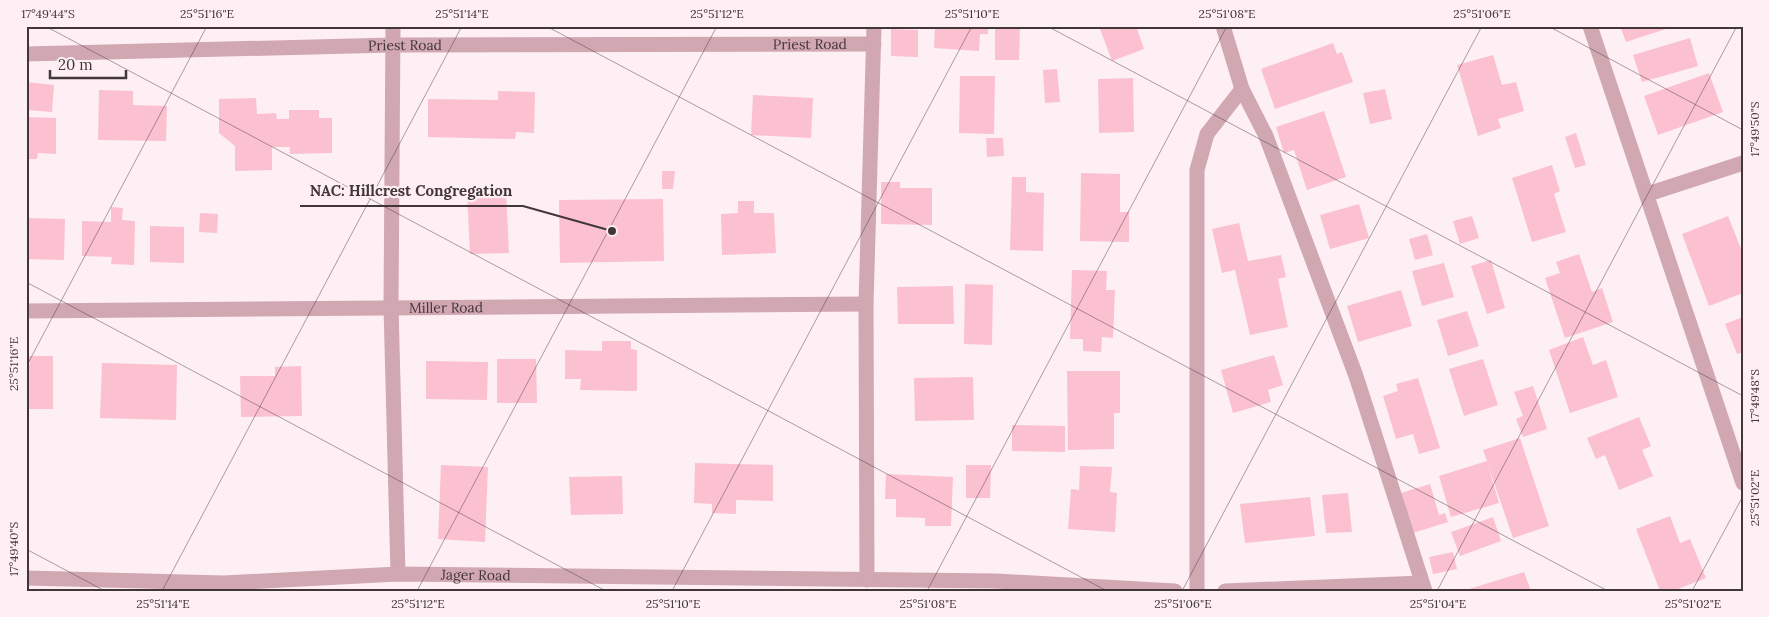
<svg xmlns="http://www.w3.org/2000/svg" width="1769" height="617" viewBox="0 0 1769 617" font-family="Lora,serif">
  <rect width="100%" height="100%" fill="#fdeff3"/>
  <!-- building -->
  <g fill="#fbc1d1">
    <path d="M935,26h53v8h-8l-1,17 -45,-3z"/>
    <path d="M995,26h25l-1,34h-24z"/>
    <path d="M1099,26h37l8,23 -32,12z"/>
    <path d="M1620,26h52v1l-46,15z"/>
    <path d="M891,29l27,1v27l-27,-1z"/>
    <path d="M1690,38l8,28 -56,16 -9,-27z"/>
    <path d="M1333,43l4,11 5,-2 11,30 -78,27 -14,-40z"/>
    <path d="M1493,55l9,30 14,-3 8,29 -26,8 3,9 -23,8 -21,-71z"/>
    <path d="M1057,69l3,33 -15,1 -2,-33z"/>
    <path d="M1709,73l14,39 -65,23 -14,-39z"/>
    <path d="M960,76h35l-1,58 -35,-1z"/>
    <path d="M1133,78l1,54 -35,1 -1,-54z"/>
    <path d="M26,82l28,3 -2,27 -26,-2z"/>
    <path d="M1385,89l7,30 -22,5 -7,-31z"/>
    <path d="M99,90l34,1v14l34,1 -1,35 -68,-1z"/>
    <path d="M498,91l37,1 -1,41 -18,-1 -1,7 -87,-2v-38l70,1z"/>
    <path d="M753,95l60,3 -2,40 -60,-3z"/>
    <path d="M256,98l1,16 19,-1 1,6h12v-9h30v8h13v35l-42,1v-7h-18v23l-37,1v-25l-16,-13v-34z"/>
    <path d="M1324,111l22,66 -39,13 -13,-40 -10,3 -8,-26z"/>
    <path d="M26,117l30,1v36l-18,-1 -1,6h-11z"/>
    <path d="M1576,133l10,32 -11,3 -10,-31z"/>
    <path d="M986,138h17l1,18 -17,1z"/>
    <path d="M1552,165l8,26 -6,3 12,38 -34,10 -20,-64z"/>
    <path d="M662,171h13l-2,18h-11z"/>
    <path d="M1081,173l39,1v38h9v30l-49,-1z"/>
    <path d="M1012,177h14v15l18,1 -1,58 -33,-1z"/>
    <path d="M881,182h19v6h32v37l-51,-1z"/>
    <path d="M506,191l3,62 -39,1 -3,-62z"/>
    <path d="M663,199l1,62 -104,2 -1,-63z"/>
    <path d="M738,201h16v12h20l2,40 -54,2 -1,-41 17,-1z"/>
    <path d="M1359,204l10,34 -39,11 -10,-34z"/>
    <path d="M111,207l12,1 -1,12 13,1 -1,44 -23,-1 1,-7 -30,-1v-35l29,1z"/>
    <path d="M200,213l18,1 -1,19 -18,-1z"/>
    <path d="M1472,216l7,22 -19,6 -7,-23z"/>
    <path d="M1728,216l15,38v39l-34,13 -27,-72z"/>
    <path d="M26,218l39,1 -1,41 -38,-1z"/>
    <path d="M1239,223l9,38 33,-6 5,22 -8,2 10,48 -38,8 -15,-65 -13,3 -10,-44z"/>
    <path d="M150,226l34,1v36l-34,-1z"/>
    <path d="M1427,234l6,21 -18,5 -6,-21z"/>
    <path d="M1579,254l13,38 10,-4 11,34 -48,16 -20,-60 15,-5 -4,-11z"/>
    <path d="M1491,260l14,48 -18,6 -16,-48z"/>
    <path d="M1444,263l10,34 -32,9 -10,-35z"/>
    <path d="M1072,270l35,1 -1,19h9l-2,48 -11,-1 -1,15 -18,-1v-12h-13z"/>
    <path d="M965,284l28,1 -1,60 -28,-1z"/>
    <path d="M953,286l1,38h-56l-1,-37z"/>
    <path d="M1401,290l11,36 -54,16 -11,-36z"/>
    <path d="M1467,311l12,35 -31,10 -11,-36z"/>
    <path d="M1743,317v35l-6,2 -12,-30z"/>
    <path d="M1583,337l10,28 13,-5 12,37 -48,16 -21,-63z"/>
    <path d="M602,341h29v8l6,1v41l-57,-1 1,-11h-16v-29l37,1z"/>
    <path d="M1274,355l9,30 -15,5 3,12 -38,11 -12,-43z"/>
    <path d="M28,356h25v53h-27v-44h4z"/>
    <path d="M497,359h39l1,44h-40z"/>
    <path d="M1483,359l15,46 -34,11 -15,-47z"/>
    <path d="M426,361l62,1 -1,38 -61,-1z"/>
    <path d="M102,363l75,2 -1,55 -76,-2z"/>
    <path d="M301,366l1,50 -61,1 -1,-41h35v-9z"/>
    <path d="M1067,371h53v42h-6v36l-46,1z"/>
    <path d="M973,377l1,43 -59,1 -1,-43z"/>
    <path d="M1418,378l22,70 -21,6 -6,-20 -17,5 -13,-43 15,-5 -2,-7z"/>
    <path d="M1533,386l14,43 -24,8 -7,-18 7,-3 -9,-24z"/>
    <path d="M1639,417l12,29 -9,4 11,26 -34,14 -14,-35 -9,4 -9,-21z"/>
    <path d="M1012,425l53,1v26l-53,-1z"/>
    <path d="M1520,438l29,88 -36,12 -25,-73 11,38 -48,14 -12,-41 48,-15 -4,-11z"/>
    <path d="M695,463l78,2v36l-37,-1v14l-24,-1v-9l-18,-1z"/>
    <path d="M441,465l47,2 -3,75 -47,-3z"/>
    <path d="M966,465h25l-1,33h-24z"/>
    <path d="M1080,466l32,1 -2,25 7,1 -2,39 -47,-3 3,-40 8,1z"/>
    <path d="M886,474l67,3 -2,49h-26v-8l-29,-1v-18h-11z"/>
    <path d="M622,476l1,38 -52,1 -2,-38z"/>
    <path d="M1430,484l9,31 6,-2 3,9 -35,11 -12,-40z"/>
    <path d="M1348,493l4,39 -26,1 -4,-38z"/>
    <path d="M1310,497l5,39 -70,7 -5,-39z"/>
    <path d="M1670,516l10,27 10,-4 16,39 -33,13h-13l-24,-62z"/>
    <path d="M1493,517l8,24 -41,15 -9,-24z"/>
    <path d="M1453,552l4,17 -24,5 -4,-17z"/>
    <path d="M1524,572l7,19h-65v-1z"/>
  </g>
  <g fill="none" stroke-linecap="round" stroke-linejoin="round">
    <!-- minor -->
    <g stroke="#d1a7b2" stroke-width="15">
      <path d="M393,26l-2,281 7,267"/>
      <path d="M1223,26l19,63 24,47 90,240 69,215"/>
      <path d="M1590,26l153,457"/>
      <path id="s1" d="M26,54l366,-9 482,-1"/>
      <path d="M1648,194l95,-31"/>
      <path id="s2" d="M26,311l840,-7"/>
      <path id="s3" d="M26,578l198,5 174,-9 598,7 179,10"/>
      <path d="M867,580l-1,-276 8,-278"/>
      <path d="M1197,591v-421l10,-36 35,-45"/>
      <path d="M1225,591l196,-8"/>
    </g>
  </g>
  <!-- ticks -->
  <path fill="none" stroke="#433639" stroke-width="1" stroke-opacity="0.45" d="M45,26l1062,565M546,26l1062,565M1047,26l696,370M1548,26l195,104M26,282l580,309M26,367l181,-341M26,549l79,42M162,591l300,-565M417,591l300,-565M672,591l300,-565M927,591l300,-565M1182,591l300,-565M1437,591l300,-565M1692,591l51,-95"/>
  <g text-anchor="middle" dominant-baseline="central" stroke-width="4.5" stroke-linejoin="round" paint-order="stroke">
    <!-- street labels -->
    <g font-size="14" fill="#433639" stroke="#fdeff3">
      <text stroke="none"><textPath href="#s1" startOffset="784">Priest Road</textPath></text>
      <text stroke="none"><textPath href="#s1" startOffset="379">Priest Road</textPath></text>
      <text stroke="none"><textPath href="#s2" startOffset="420">Miller Road</textPath></text>
      <text stroke="none"><textPath href="#s3" startOffset="450">Jager Road</textPath></text>
    </g>
  </g>
  <!-- callouts -->
  <path fill="none" stroke="#433639" stroke-width="2" d="M612 231L523 206H300"/>
  <circle fill="#433639" stroke="#fdeff3" stroke-width="2" cx="612" cy="231" r="5"/>
  <g font-size="15" text-anchor="middle" font-weight="bold" fill="#433639" stroke="#fdeff3" stroke-width="4.5" stroke-linejoin="round" paint-order="stroke">
    <text x="411" y="196">NAC: Hillcrest Congregation</text>
  </g>
  <!-- border -->
  <rect width="1769" height="617" fill="none" stroke="#fdeff3" stroke-width="55"/>
  <!-- scale -->
  <path d="M50 70v8h76v-8" fill="none" stroke="#433639" stroke-width="2.5"/>
  <text x="58" y="70" font-size="15" fill="#433639" stroke="#fdeff3" stroke-width="4" paint-order="stroke">20 m</text>
  <rect x="28" y="28" width="1714" height="562" fill="none" stroke="#433639" stroke-width="2"/>
  <g font-size="12" text-anchor="middle" fill="#433639">
    <text x="48" y="18">17°49'44"S</text>
    <text x="207" y="18">25°51'16"E</text>
    <text x="462" y="18">25°51'14"E</text>
    <text x="717" y="18">25°51'12"E</text>
    <text x="972" y="18">25°51'10"E</text>
    <text x="1227" y="18">25°51'08"E</text>
    <text x="1482" y="18">25°51'06"E</text>
    <text transform="translate(1755 129) rotate(-90)" y="4">17°49'50"S</text>
    <text transform="translate(14 364) rotate(-90)" y="4">25°51'16"E</text>
    <text transform="translate(1755 396) rotate(-90)" y="4">17°49'48"S</text>
    <text transform="translate(1755 498) rotate(-90)" y="4">25°51'02"E</text>
    <text transform="translate(14 549) rotate(-90)" y="4">17°49'40"S</text>
    <text x="163" y="608">25°51'14"E</text>
    <text x="418" y="608">25°51'12"E</text>
    <text x="673" y="608">25°51'10"E</text>
    <text x="928" y="608">25°51'08"E</text>
    <text x="1183" y="608">25°51'06"E</text>
    <text x="1438" y="608">25°51'04"E</text>
    <text x="1693" y="608">25°51'02"E</text>
  </g>
</svg>
